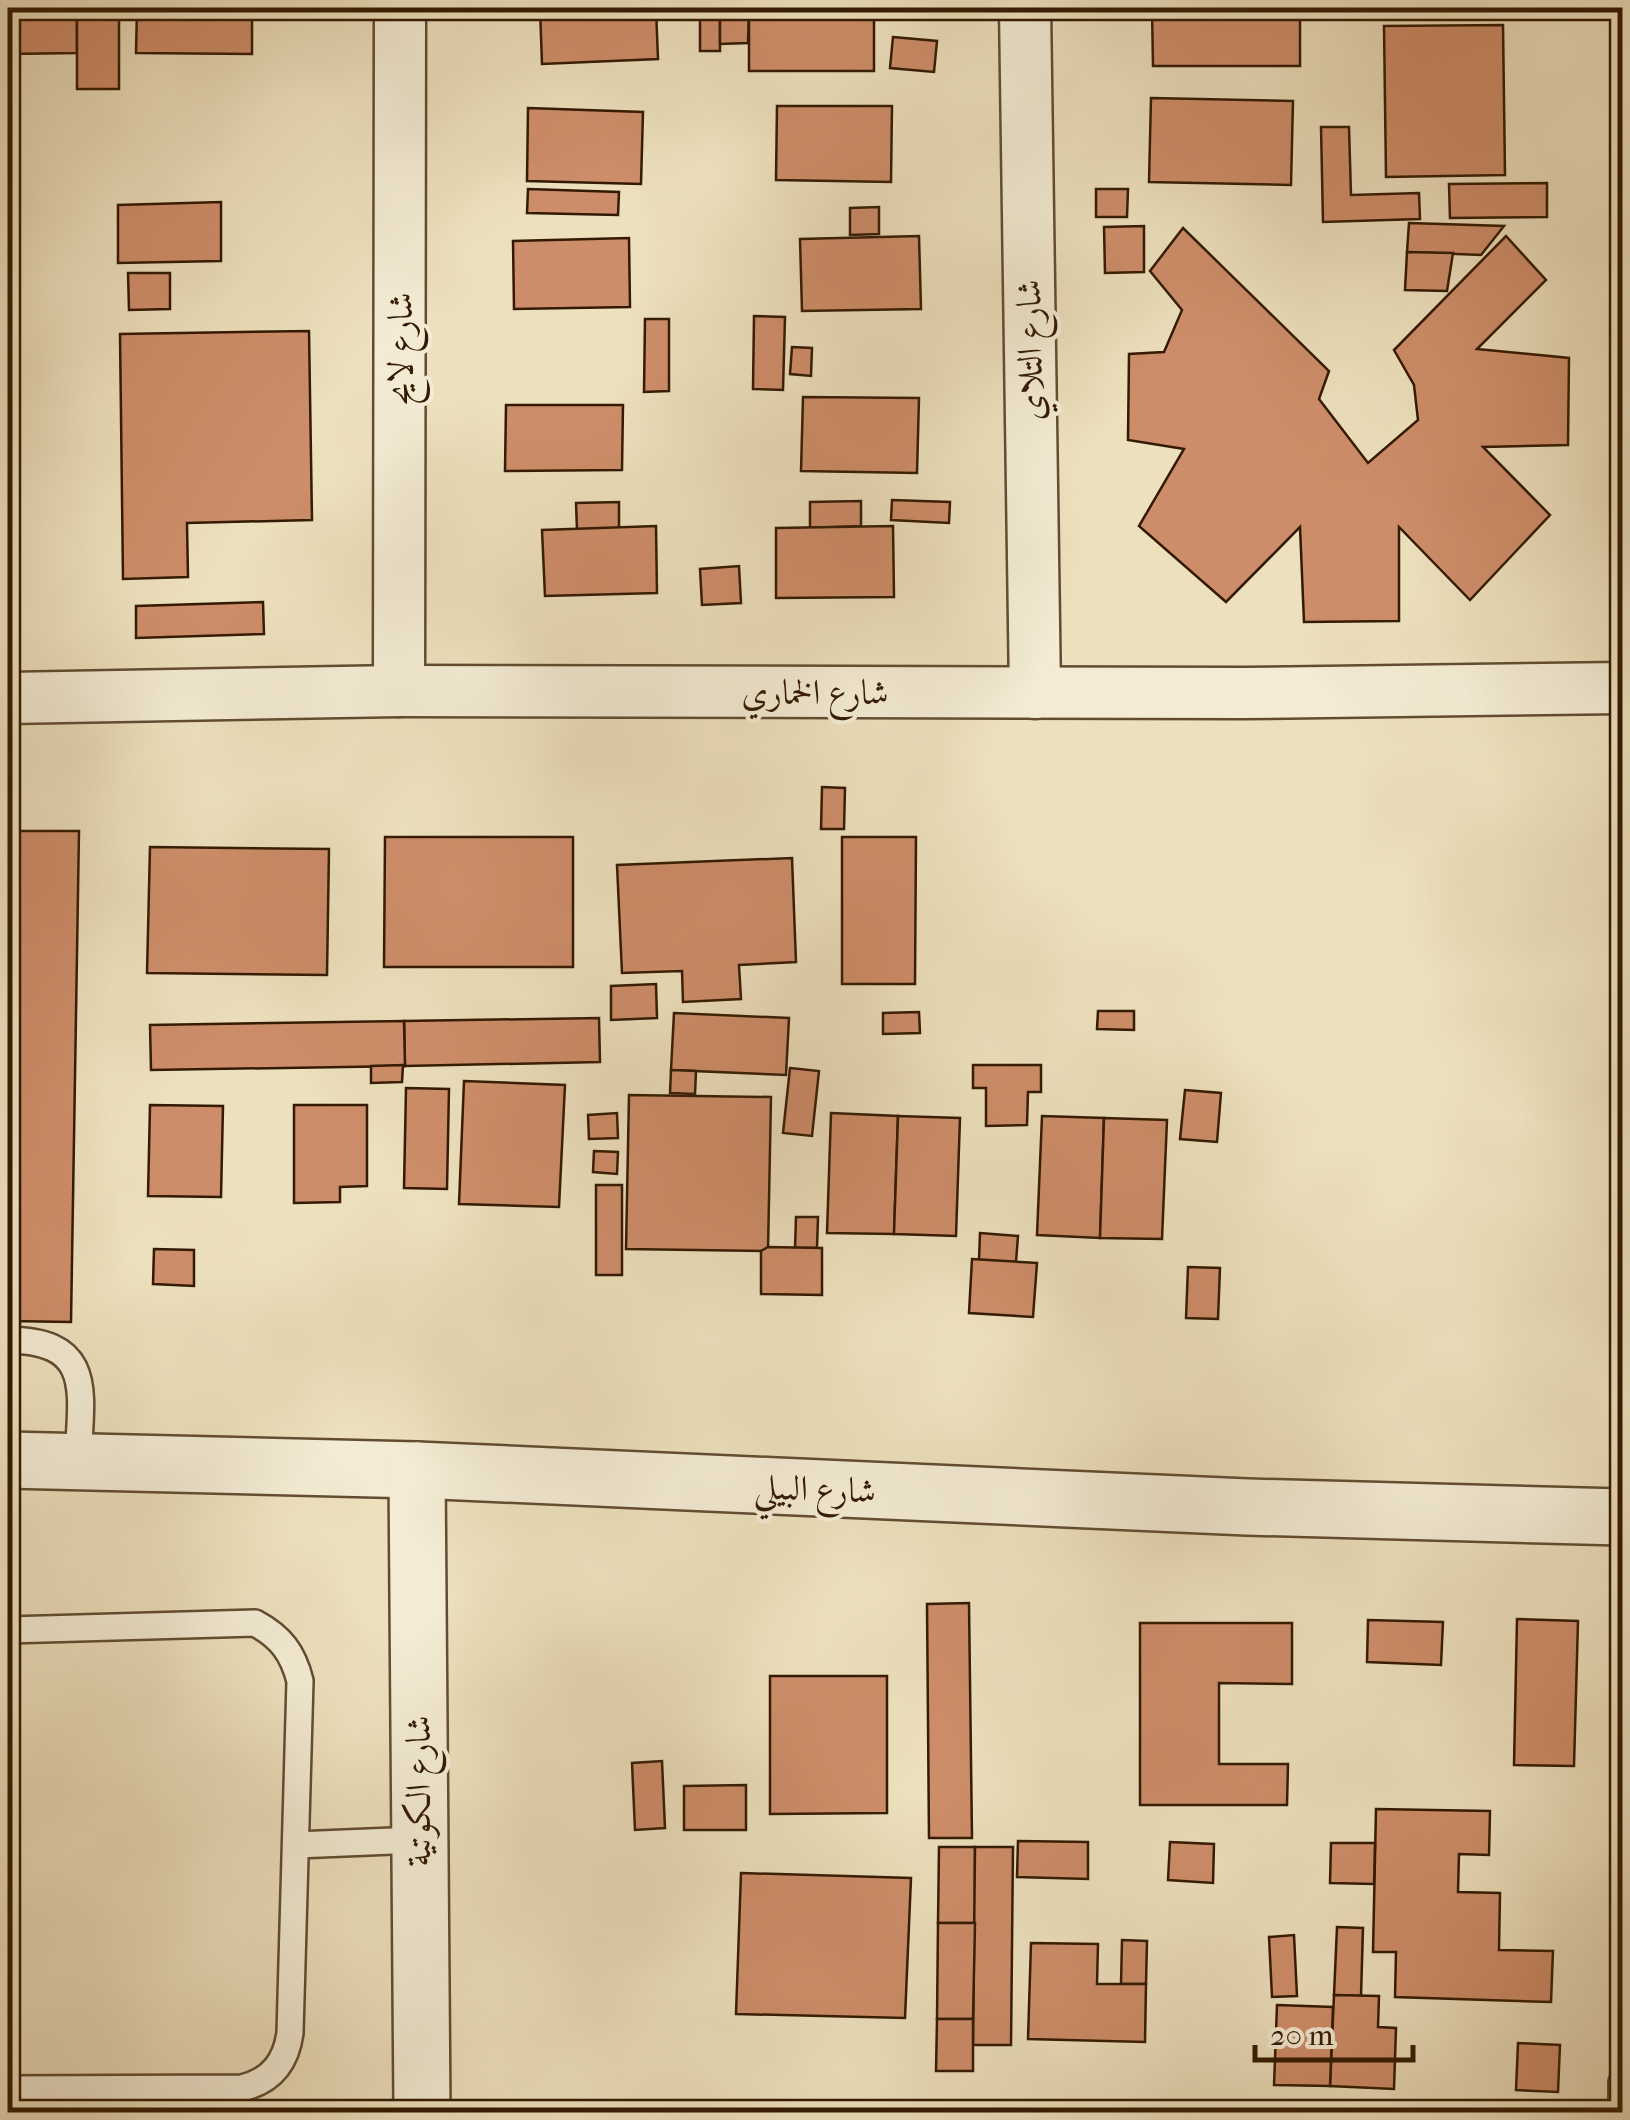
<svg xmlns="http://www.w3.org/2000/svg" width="1630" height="2120" viewBox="0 0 1630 2120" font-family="'IM FELL French Canon',Amiri,serif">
  <rect width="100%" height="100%" fill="#ede0bd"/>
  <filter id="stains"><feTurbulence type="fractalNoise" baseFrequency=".002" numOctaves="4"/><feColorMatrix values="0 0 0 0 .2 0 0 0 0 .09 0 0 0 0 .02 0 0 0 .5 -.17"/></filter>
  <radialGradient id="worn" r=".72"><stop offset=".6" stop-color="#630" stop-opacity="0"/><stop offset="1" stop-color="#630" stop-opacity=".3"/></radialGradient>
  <!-- building -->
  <g fill="#ce8d6a" stroke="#331a02" stroke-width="2.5">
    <path d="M8,8h69v45l-69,1z"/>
    <rect x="77" y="8" width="42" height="81"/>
    <path d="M137,8h138v11h-23v35l-116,-1z"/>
    <path d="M540,8h116l2,51 -116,5z"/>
    <rect x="700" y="8" width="20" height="43"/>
    <path d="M720,8h29l-1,35 -28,1z"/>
    <rect x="749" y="8" width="125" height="63"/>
    <path d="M1152,8h148v58h-147z"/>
    <path d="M1503,25l2,150 -119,2 -2,-151z"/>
    <path d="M893,37l44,4 -3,31 -44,-4z"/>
    <path d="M1151,98l142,3 -2,84 -142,-3z"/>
    <path d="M777,106h115l-1,76 -115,-2z"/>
    <path d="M528,108l115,4 -2,72 -114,-3z"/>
    <path d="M1321,127h28l2,68 68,-2 1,26 -97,3z"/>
    <path d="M1547,183v34l-97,1 -1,-34z"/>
    <path d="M528,189l91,3 -1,23 -91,-2z"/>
    <path d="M1096,189h32l-1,28h-31z"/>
    <path d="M221,202v59l-103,2v-58z"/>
    <path d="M879,207v27l-29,1v-27z"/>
    <path d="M1409,223l95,3 -23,29 -74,-3z"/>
    <path d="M1144,226v46l-39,1 -1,-46z"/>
    <path d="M1183,228l146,143 -10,28 49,64 50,-43 -4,-35 -20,-35 112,-114 40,44 -69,69 92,9 -1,87 -85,2 67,68 -80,85 -71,-73v94l-95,1 -4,-95 -74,75 -87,-76 45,-77 -56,-9 1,-86 35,-2 18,-42 -32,-39z"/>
    <path d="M919,236l2,73 -119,2 -2,-72z"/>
    <path d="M629,238l1,69 -116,2 -1,-68z"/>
    <path d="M1407,252l46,1 -6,38 -42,-1z"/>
    <path d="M128,273h42v36l-41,1z"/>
    <path d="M754,316l31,1 -2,73 -30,-1z"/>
    <path d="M645,319h24v72l-25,1z"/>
    <path d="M309,331l3,189 -125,3 1,54 -65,2 -3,-245z"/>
    <path d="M792,347l20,1 -1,28 -21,-2z"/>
    <path d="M803,397l116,1 -2,75 -116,-2z"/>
    <path d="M506,405h117l-1,65 -117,1z"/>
    <path d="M892,500l58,2 -1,21 -58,-3z"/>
    <path d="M861,501v25l-51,2v-26z"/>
    <path d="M619,502v26l-42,2 -1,-27z"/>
    <path d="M656,526l1,67 -112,3 -3,-66z"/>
    <path d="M893,526l1,71 -118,1v-70z"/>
    <path d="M739,566l2,37 -39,2 -2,-36z"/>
    <path d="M263,602l1,32 -128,4v-32z"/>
    <path d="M822,787l23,1 -1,41h-23z"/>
    <path d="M8,831h71l-8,491 -63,-1z"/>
    <path d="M385,837h188v130h-189z"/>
    <path d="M842,837h74l-1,147h-73z"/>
    <path d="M150,847l179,2 -2,126 -180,-2z"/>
    <path d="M792,858l4,104 -57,3 2,34 -58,3 -1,-31 -60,2 -5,-108z"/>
    <path d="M656,984l1,34 -46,2v-34z"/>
    <path d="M1098,1011h36v19l-37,-1z"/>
    <path d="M919,1012l1,21 -37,1v-21z"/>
    <path d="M674,1013l115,5 -3,57 -115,-5z"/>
    <path d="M599,1018l1,44 -195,4 -1,-45z"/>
    <path d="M404,1021l1,45 -254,4 -1,-45z"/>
    <path d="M403,1065l-1,17 -31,1v-17z"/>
    <path d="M973,1065h68v27h-13l-1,33 -41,1v-38h-13z"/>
    <path d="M790,1068l29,3 -7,65 -29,-3z"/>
    <path d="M671,1070l25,1 -1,23 -25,-1z"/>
    <path d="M464,1081l101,4 -6,122 -100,-3z"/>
    <path d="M406,1088l43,1 -2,100 -43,-1z"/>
    <path d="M1185,1090l36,3 -4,49 -37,-3z"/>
    <path d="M629,1095l142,2 -3,154 -142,-2z"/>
    <path d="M150,1105l73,1 -2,91 -73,-1z"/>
    <path d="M294,1105h73v81l-27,1v15l-46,1z"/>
    <path d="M617,1113l1,25 -29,1 -1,-24z"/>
    <path d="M831,1113l67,3 -4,118 -67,-1z"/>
    <path d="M898,1116l62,2 -4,118 -62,-2z"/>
    <path d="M1042,1116l62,2 -4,120 -63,-3z"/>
    <path d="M1104,1118l63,2 -5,119 -62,-1z"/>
    <path d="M594,1151l24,1 -1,22 -24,-2z"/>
    <rect x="596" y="1185" width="26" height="90"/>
    <path d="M796,1217h22l-1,31h-22z"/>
    <path d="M980,1233l38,3 -2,26 -37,-2z"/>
    <path d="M768,1247l54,1v47l-61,-1v-43z"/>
    <path d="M154,1249l40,1v36l-41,-2z"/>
    <path d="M972,1259l65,4 -4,54 -64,-4z"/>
    <path d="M1188,1267l32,1 -2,51 -32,-1z"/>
    <path d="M969,1603l3,235h-43l-2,-234z"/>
    <path d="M1517,1619l61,2 -4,145 -60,-1z"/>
    <path d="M1368,1620l75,2 -2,43 -74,-3z"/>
    <path d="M1140,1623h152v61l-73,-1v81h69l-1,41h-147z"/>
    <path d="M770,1676h117v137l-117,1z"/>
    <path d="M662,1761l3,67 -30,2 -3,-67z"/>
    <path d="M746,1785v45h-62v-44z"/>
    <path d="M1376,1809l114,2 -1,44 -30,-1 -1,38 42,1 -1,57 54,1 -2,51 -156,-5 1,-45h-23z"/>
    <path d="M1018,1841l70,1v37l-71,-2z"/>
    <path d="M1170,1842l44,2 -1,39 -45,-3z"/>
    <path d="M1331,1843h44l-1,41 -44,-1z"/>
    <path d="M939,1847h36v76h-37z"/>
    <path d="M975,1847h38l-2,198h-38z"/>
    <path d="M741,1873l170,5 -6,140 -169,-4z"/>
    <path d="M938,1923h37l-2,96h-36z"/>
    <path d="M1337,1927l26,1 -2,68 -27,-1z"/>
    <path d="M1294,1935l3,61 -25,1 -3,-60z"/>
    <path d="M1122,1940l25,1 -1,43h-25z"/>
    <path d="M1031,1943l67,1 -1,40h49l-1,58 -117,-3z"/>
    <path d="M1334,1995l45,1 -1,31 18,1 -2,61 -64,-3z"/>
    <path d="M1277,2005l56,2 -3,79 -56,-1z"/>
    <path d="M937,2019h36v52h-37z"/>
    <path d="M1518,2043l42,2 -2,47 -42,-2z"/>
  </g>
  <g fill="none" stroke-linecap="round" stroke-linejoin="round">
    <defs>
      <g id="service">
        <path d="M8,1340c87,1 73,52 70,120"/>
        <path d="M8,1630l247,-7c26,14 38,30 45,58l-10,352c-4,29 -19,48 -48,55l-234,1"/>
        <path d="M296,1845l121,-5"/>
        <path d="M1622,2112v-30"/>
      </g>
      <g id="minor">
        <path d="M1025,8l10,685"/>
        <path d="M399,691l1,-683"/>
        <path d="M8,698l391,-7 845,2 378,-5"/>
      </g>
      <g id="tertiary">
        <path d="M8,1460l409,10 830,37 375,10"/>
        <path d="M417,1470l5,642"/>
      </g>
    </defs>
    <!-- service casing -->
    <use href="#service" stroke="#624c31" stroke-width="30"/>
    <!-- minor casing -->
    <use href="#minor" stroke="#624c31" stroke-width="55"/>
    <!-- tertiary casing -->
    <use href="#tertiary" stroke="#624c31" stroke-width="60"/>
    <!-- service -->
    <use href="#service" stroke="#f3ebd4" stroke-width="25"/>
    <!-- minor -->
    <use href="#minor" stroke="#f3ebd4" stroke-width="50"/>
    <!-- tertiary -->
    <use href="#tertiary" stroke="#f3ebd4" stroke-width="55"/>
  </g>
  <g text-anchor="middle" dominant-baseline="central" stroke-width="8" stroke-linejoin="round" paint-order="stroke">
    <!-- street labels -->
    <g font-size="35" fill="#331a02" stroke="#f3ebd4">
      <text transform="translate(400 349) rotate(-90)">شارع لايح</text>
      <text transform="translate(1030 350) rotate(-91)">شارع التلاي</text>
      <text x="815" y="692">شارع الخماري</text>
      <text transform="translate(815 1489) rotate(2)">شارع البيلي</text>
      <text transform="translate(418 1791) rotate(-90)">شارع الكوتية</text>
    </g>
  </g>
  <!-- margin -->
  <rect width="1630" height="2120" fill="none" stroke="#ede0bd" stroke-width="40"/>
  <rect x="10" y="10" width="1610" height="2100" fill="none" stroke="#331a02" stroke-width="5"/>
  <rect x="20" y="20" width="1590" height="2080" fill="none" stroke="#331a02" stroke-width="2.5"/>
  <!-- scale -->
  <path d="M1255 2045v15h158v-15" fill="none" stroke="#331a02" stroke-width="5"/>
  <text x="1270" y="2045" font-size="30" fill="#331a02" stroke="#f3ebd4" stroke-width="8" paint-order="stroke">20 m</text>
  <rect width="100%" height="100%" filter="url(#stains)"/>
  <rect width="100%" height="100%" fill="url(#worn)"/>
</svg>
